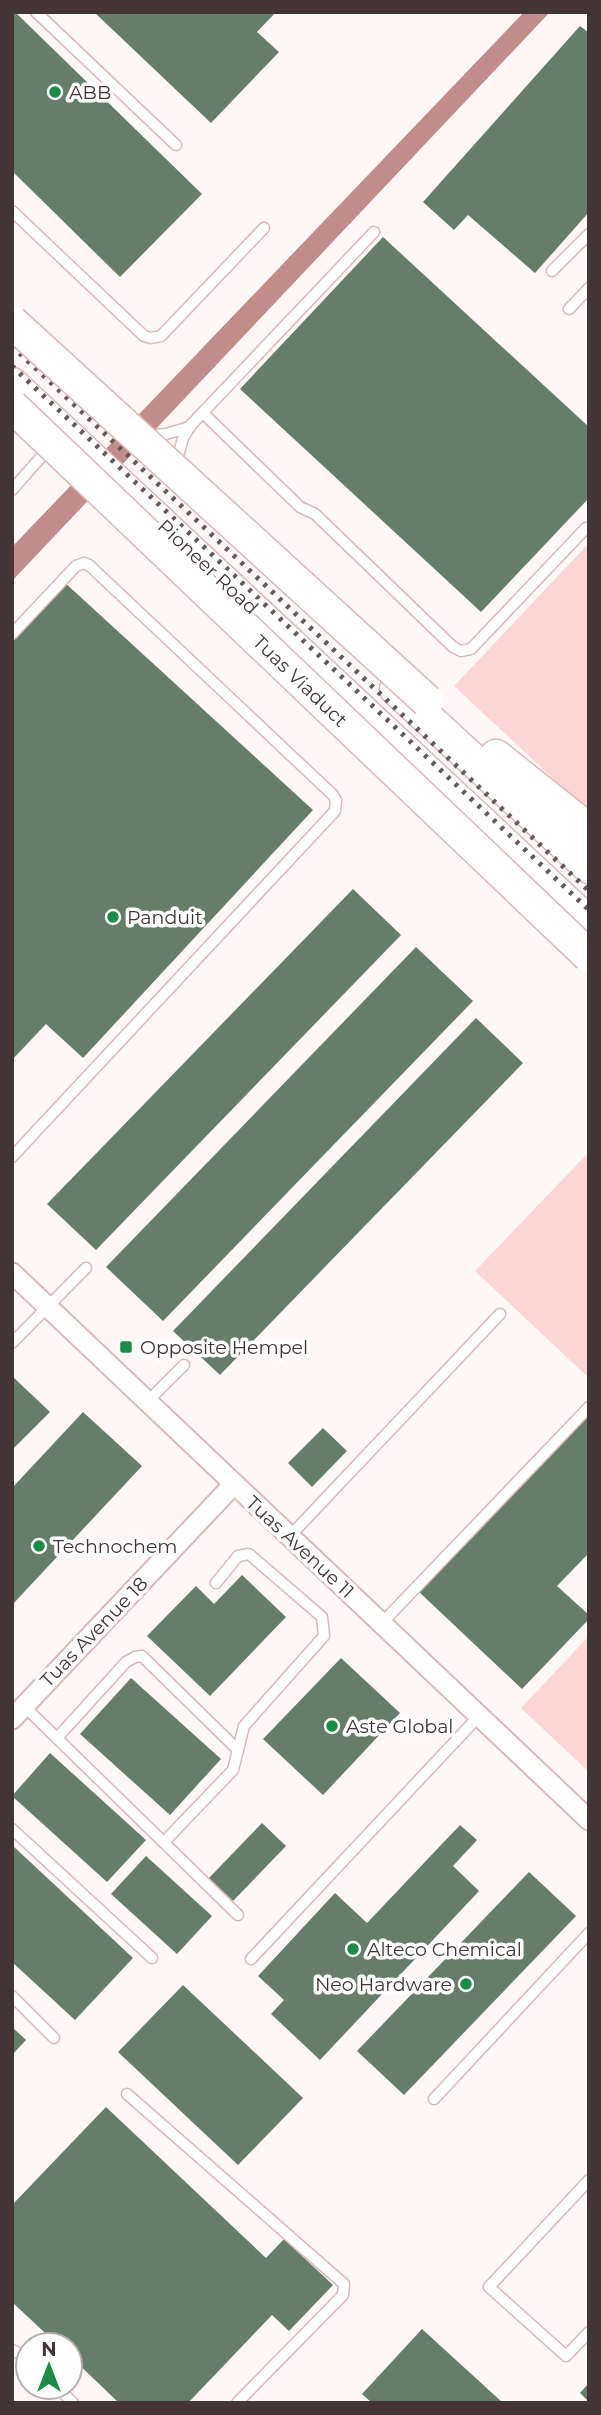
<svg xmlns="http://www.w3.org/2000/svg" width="601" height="2415" viewBox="0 0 601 2415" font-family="Montserrat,sans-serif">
  <rect width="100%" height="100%" fill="#fef7f7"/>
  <!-- green -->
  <g fill="#fcd6d4">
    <path d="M589,543v269l-135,-126z"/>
    <path d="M589,1152v226l-114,-107z"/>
    <path d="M589,1636v136l-68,-64z"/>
  </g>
  <!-- water -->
  <path fill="#c28c8a" d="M524,12h26l-538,569v-34z"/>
  <!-- building -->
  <g fill="#667d6a">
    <path d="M12,12h3l187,182 -82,83 -108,-106z"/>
    <path d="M94,12h182l-19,20 22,20 -68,71z"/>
    <path d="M580,26l9,7v179l-54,61 -67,-58 -14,15 -31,-28z"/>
    <path d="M383,237l206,190v71l-108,114 -241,-223z"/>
    <path d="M63,581l250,229 -230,248 -37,-34 -34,36v-425z"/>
    <path d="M353,889l48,46 -305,315 -49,-46z"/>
    <path d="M416,947l57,54 -310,320 -57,-54z"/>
    <path d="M476,1018l47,45 -303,312 -47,-44z"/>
    <path d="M12,1376l38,36 -38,38z"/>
    <path d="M83,1412l59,54 -130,139v-117z"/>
    <path d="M589,1412v141l-32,33 32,29v4l-67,70 -104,-98z"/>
    <path d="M323,1428l24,23 -35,36 -24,-24z"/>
    <path d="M242,1575l44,42 -76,79 -63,-60 49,-50 18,18z"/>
    <path d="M341,1658l59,55 -77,82 -60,-56z"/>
    <path d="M131,1678l90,81 -51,56 -90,-81z"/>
    <path d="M50,1753l96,87 -39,42 -95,-86z"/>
    <path d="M262,1823l24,23 -53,55 -24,-23z"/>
    <path d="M460,1825l17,15 -24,26 26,25 -159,169 -49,-46 13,-14 -26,-24 77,-83 32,30z"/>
    <path d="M12,1845l121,113 -58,62 -63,-58z"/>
    <path d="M146,1856l66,60 -35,38 -66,-60z"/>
    <path d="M529,1872l47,44 -172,179 -47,-44z"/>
    <path d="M183,1985l120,113 -65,67 -120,-113z"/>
    <path d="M12,2027l14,13 -14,15z"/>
    <path d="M106,2107l160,151 18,-19 49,46 -44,46 -17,-16 -84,88h-69l-49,-47v-11h-12l-46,-43v-97z"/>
    <path d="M422,2329l81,74h-131l-10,-9z"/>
    <path d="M589,2383v19l-9,-9z"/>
  </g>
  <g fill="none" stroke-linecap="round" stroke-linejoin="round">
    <defs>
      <g id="service">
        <path d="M36,12l140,133"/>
        <path d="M12,211l132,125 7,2 10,-2 103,-108"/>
        <path d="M552,271l37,-37"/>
        <path d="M569,309l20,-21"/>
        <path d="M203,413l97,94 15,7 138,133 8,4 10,-2 115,-121"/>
        <path d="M147,436l19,-2 24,-7"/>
        <path d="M176,464l7,-26 7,-12 184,-194"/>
        <path d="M12,490l37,-42"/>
        <path d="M12,634l64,-68 8,-3 5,2 244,230 3,5 -1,11 -323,346"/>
        <path d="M12,1343l74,-75"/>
        <path d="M147,1402l37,-37"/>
        <path d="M289,1537l211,-223"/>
        <path d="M381,1624l208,-217"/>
        <path d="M24,1706l214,209"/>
        <path d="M57,1738l69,-76 9,-5 7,-1 96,94"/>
        <path d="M12,1829l140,129"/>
        <path d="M164,1842l69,-72 11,-44 80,-90 -2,-19 -73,-63 -11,2 -22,27"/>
        <path d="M251,1959l228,-243"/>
        <path d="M12,1996l42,42"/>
        <path d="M127,2094l217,190 -1,11 -106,108"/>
        <path d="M434,2099l155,-166"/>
        <path d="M589,2180l-100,107 77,69 23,-24"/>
        <path d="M12,2350l16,8"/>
        <path d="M57,2387l16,16"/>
      </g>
      <g id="minor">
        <path d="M12,1273l577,547"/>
        <path d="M12,1719l222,-235"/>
      </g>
      <g id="primary">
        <path d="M12,384l577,539"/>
        <path d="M396,689l193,178"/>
        <path d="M496,756l93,74"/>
      </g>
    </defs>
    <!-- service casing -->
    <use href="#service" stroke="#dbb9b7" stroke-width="13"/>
    <!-- minor casing -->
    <use href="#minor" stroke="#dbb9b7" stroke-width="23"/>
    <!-- primary casing -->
    <use href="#primary" stroke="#dbb9b7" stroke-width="35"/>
    <!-- service -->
    <use href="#service" stroke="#fff" stroke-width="10"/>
    <!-- minor -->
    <use href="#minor" stroke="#fff" stroke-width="19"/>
    <!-- primary -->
    <use href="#primary" stroke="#fff" stroke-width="32"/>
    <!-- rail -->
    <g stroke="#655858" stroke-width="5" stroke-dasharray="3.5 7" stroke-linecap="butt">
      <path d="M12,346l577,545"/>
      <path d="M12,366l577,544"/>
    </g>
    <defs>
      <g id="primary-bridge">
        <path d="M12,322l415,379"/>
        <path d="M12,406l577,550"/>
      </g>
    </defs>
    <!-- primary-bridge casing -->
    <use href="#primary-bridge" stroke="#dbb9b7" stroke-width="35" stroke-linecap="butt"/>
    <!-- primary-bridge -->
    <use href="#primary-bridge" stroke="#fff" stroke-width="32"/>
  </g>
  <!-- markers -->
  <g fill="#1b8c45" stroke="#fff" stroke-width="2.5">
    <circle cx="55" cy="92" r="7"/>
    <circle cx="113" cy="917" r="7"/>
    <rect x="119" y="1340" width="14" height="14" rx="3.5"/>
    <circle cx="39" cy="1546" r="7"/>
    <circle cx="332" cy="1726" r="7"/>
    <circle cx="353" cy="1949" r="7"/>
    <circle cx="466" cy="1984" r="7"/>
  </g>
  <g text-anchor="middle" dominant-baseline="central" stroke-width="7" stroke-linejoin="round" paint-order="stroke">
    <!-- poi labels -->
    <g font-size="19" fill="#433535" stroke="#fff" text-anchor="start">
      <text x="69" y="92">ABB</text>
      <text x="127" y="917">Panduit</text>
      <text x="140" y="1347">Opposite Hempel</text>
      <text x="53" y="1546">Technochem</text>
      <text x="346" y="1726">Aste Global</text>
      <text x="367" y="1949">Alteco Chemical</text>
      <text x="452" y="1984" text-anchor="end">Neo Hardware</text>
    </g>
    <!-- street labels -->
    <g font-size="19" fill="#433535" stroke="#fff">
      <text transform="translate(208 567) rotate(43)">Pioneer Road</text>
      <text transform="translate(300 681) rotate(44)">Tuas Viaduct</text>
      <text transform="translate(300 1547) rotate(43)">Tuas Avenue 11</text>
      <text transform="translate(94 1632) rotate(-46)">Tuas Avenue 18</text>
    </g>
  </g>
  <!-- border -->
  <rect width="601" height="2415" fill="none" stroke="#433535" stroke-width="28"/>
  <!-- north arrow -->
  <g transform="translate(49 2366)"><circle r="33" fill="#ffffff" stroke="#b4aeae" stroke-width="2"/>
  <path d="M0-5L12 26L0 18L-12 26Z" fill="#1b8c45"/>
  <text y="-10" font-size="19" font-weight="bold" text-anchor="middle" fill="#433535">N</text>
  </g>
</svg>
